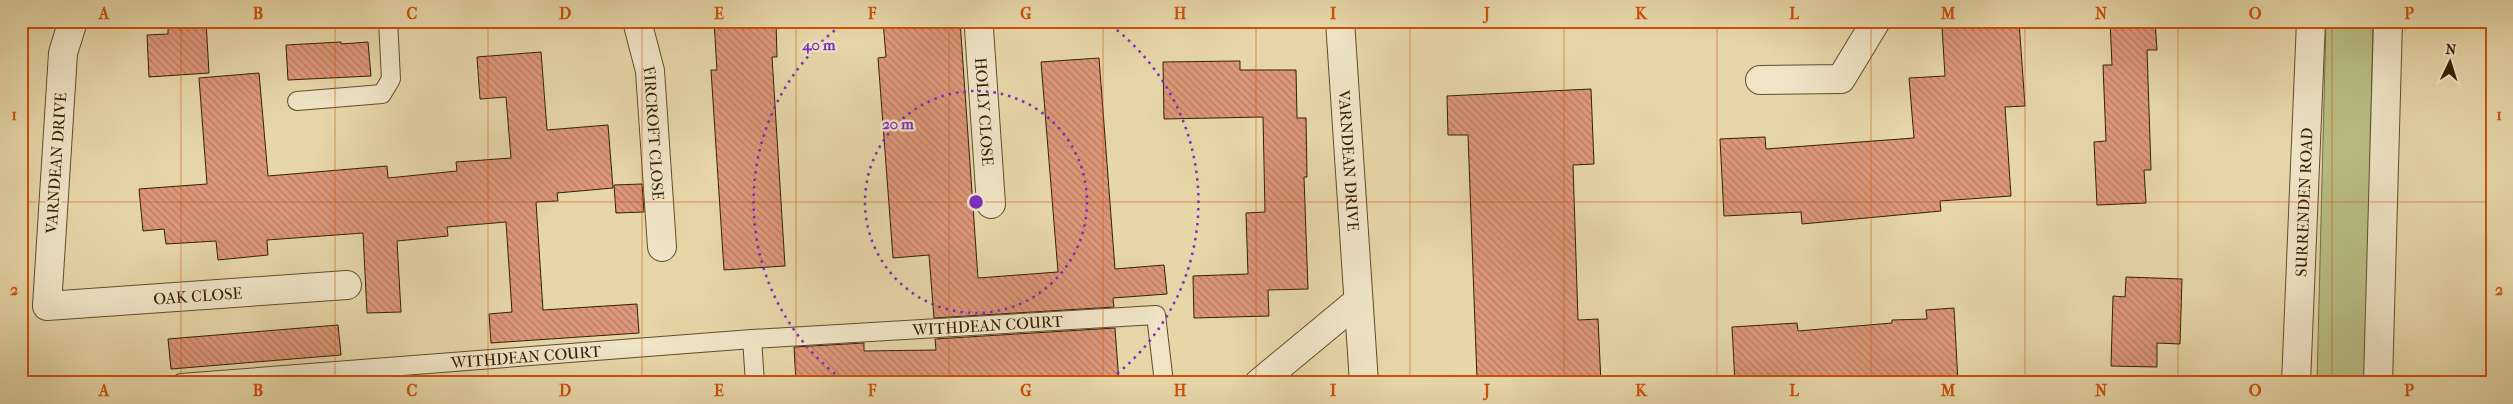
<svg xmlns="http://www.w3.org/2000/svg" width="2513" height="404" viewBox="0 0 2513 404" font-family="'IM FELL French Canon',serif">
  <defs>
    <pattern id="building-back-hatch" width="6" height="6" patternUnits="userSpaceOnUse" patternTransform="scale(1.25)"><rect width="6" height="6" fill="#dd9779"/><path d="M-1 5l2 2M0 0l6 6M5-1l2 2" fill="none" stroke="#b47b61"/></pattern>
  </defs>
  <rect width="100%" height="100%" fill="#e6d6a8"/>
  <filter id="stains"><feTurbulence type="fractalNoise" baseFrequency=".004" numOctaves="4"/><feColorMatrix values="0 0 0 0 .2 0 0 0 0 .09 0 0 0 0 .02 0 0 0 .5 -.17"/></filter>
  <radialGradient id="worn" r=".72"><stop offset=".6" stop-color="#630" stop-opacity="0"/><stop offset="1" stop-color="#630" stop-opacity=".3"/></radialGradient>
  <!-- grass -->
  <path fill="#b9bd85" stroke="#776e44" d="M2326,21h47l-7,362h-49z"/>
  <!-- building -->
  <g fill="url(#building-back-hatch)" stroke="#352004">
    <path d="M168,21h38l3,52 -60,4 -2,-42 21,-1z"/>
    <path d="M714,21h62l1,36h-5l13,209 -61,4 -13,-200h6z"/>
    <path d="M883,21h77l18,257 80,-6 -17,-210 58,-4 16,211 49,-4 3,29 -54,4 1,9 -180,11 -5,-63 -36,3 -15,-200 8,-1z"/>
    <path d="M2110,21h45l2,29h-10l4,120h-7l2,33 -49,2 -3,-63 12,-1 -3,-76h9z"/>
    <path d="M2019,22l6,84 -20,1 6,89 -71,5 1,10 -139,13 -1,-12 -77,4 -4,-77 45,-2 1,12 148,-11 -5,-60 36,-2 -3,-49z"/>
    <path d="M341,42v2l27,-2 3,34 -83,4 -2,-35z"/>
    <path d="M541,52l6,78 61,-5 5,63 -56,5 1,8 -22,1 7,108 94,-6 2,29 -148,10 -2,-29 23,-2 -6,-90 -59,5 1,9 -51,5 4,71 -34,1 -4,-80 -96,7 1,15 -50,5 -2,-19 -50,3 -2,-15 -21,2 -4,-42 68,-5 -8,-106 60,-5 9,103 119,-10 1,12 69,-7 -1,-9 55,-4 -5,-61 -26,2 -3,-42z"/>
    <path d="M1240,61v9h56l1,48h9l1,59h-3l4,112 -40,1 1,26 -75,2 -1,-42 55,-2 -2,-61 19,-1 -2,-95 -99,2 -1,-57z"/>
    <path d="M1591,89l3,75 -21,1 5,155 20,-1 3,64h-31v-7l-93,3 -9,-244h-20l-1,-39z"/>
    <path d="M642,184l2,28 -28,1 -2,-28z"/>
    <path d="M2126,277l56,2 -2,65 -23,-1v24l-46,-1 2,-70 12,1z"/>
    <path d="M1954,308l4,75h-223l-3,-56 65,-4 1,8 94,-8v-3l35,-1 -1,-9z"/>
    <path d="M338,325l3,30 -170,14 -3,-30z"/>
    <path d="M1115,328l4,55h-323l-2,-36 70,-4v8l72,-1 -1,-11z"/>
  </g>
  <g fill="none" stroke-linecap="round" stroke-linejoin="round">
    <defs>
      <g id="service">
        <path d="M297,101l85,-7 9,-15 -3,-58"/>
        <path id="s1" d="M752,339l404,-24 8,68"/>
        <path id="s2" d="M181,383l571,-44 3,44"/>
      </g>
      <g id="minor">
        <path id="s3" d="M73,21l-10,32 -16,253 300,-21"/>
        <path id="s4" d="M637,21l13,50 12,176"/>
        <path id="s5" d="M981,21l-2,8 12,175"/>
        <path id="s6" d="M1340,21l24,362"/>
        <path d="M1760,80l81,-1 35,-58"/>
        <path d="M1259,383l99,-82"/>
      </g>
      <g id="tertiary">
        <path id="s7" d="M2296,383l15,-362"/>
        <path d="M2378,383l10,-362"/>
      </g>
    </defs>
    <!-- service casing -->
    <use href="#service" stroke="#614e2d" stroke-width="20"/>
    <!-- minor casing -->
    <use href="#minor" stroke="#614e2d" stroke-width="30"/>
    <!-- tertiary casing -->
    <use href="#tertiary" stroke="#614e2d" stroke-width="30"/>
    <!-- service -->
    <use href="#service" stroke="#efe4c6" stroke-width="18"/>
    <!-- minor -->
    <use href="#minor" stroke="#efe4c6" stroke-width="28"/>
    <!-- tertiary -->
    <use href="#tertiary" stroke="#efe4c6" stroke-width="28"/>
  </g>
  <!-- grid -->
  <path fill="none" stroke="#cd500b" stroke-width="1" stroke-opacity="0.55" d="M181,21v362M335,21v362M488,21v362M642,21v362M796,21v362M949,21v362M1103,21v362M1256,21v362M1410,21v362M1564,21v362M1717,21v362M1871,21v362M2025,21v362M2178,21v362M2332,21v362M21,202h2471"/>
  <!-- distance rings -->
  <g fill="none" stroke="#7b2cbf" stroke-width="2.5" stroke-dasharray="2.5 5">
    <circle cx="976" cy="202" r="111"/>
    <path d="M847 383A222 222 0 0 1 847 21M1105 21A222 222 0 0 1 1105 383"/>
  </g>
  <g text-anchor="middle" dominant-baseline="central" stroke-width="4.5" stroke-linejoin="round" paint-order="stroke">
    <!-- street labels -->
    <g font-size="16" fill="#352004" stroke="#efe4c6">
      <text stroke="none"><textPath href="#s5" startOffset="91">HOLLY CLOSE</textPath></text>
      <text stroke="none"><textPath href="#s4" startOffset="114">FIRCROFT CLOSE</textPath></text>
      <text stroke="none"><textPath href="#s6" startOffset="140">VARNDEAN DRIVE</textPath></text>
      <text transform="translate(56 163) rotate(-86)">VARNDEAN DRIVE</text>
      <text stroke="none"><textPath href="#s7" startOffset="181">SURRENDEN ROAD</textPath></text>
      <text stroke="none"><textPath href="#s3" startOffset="438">OAK CLOSE</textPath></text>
      <text stroke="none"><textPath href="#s1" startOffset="236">WITHDEAN COURT</textPath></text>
      <text stroke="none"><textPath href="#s2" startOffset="346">WITHDEAN COURT</textPath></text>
    </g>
  </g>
  <circle cx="976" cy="202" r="8" fill="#7b2cbf" stroke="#efe4c6" stroke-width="2.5"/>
  <g font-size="15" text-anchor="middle" font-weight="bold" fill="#7b2cbf" stroke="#efe4c6" stroke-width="4.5" stroke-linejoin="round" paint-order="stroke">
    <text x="819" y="50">40 m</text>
    <text x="898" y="129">20 m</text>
  </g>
  <!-- margin -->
  <rect width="2513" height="404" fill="none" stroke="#e6d6a8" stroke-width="55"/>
  <!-- north arrow -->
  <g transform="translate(2450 62) rotate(4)" stroke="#efe4c6" stroke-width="4" paint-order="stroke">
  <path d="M0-4L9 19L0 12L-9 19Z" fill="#352004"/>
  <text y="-8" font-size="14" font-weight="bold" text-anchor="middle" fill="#352004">N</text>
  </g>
  <rect x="28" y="28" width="2458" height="348" fill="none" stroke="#cd500b" stroke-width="2"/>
  <g font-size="16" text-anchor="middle" font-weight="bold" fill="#cd500b">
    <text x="104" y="19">A</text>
    <text x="258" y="19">B</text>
    <text x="412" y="19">C</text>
    <text x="565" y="19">D</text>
    <text x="719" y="19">E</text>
    <text x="872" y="19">F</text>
    <text x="1026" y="19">G</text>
    <text x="1180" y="19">H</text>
    <text x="1333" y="19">I</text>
    <text x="1487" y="19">J</text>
    <text x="1641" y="19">K</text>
    <text x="1794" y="19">L</text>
    <text x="1948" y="19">M</text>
    <text x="2101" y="19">N</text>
    <text x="2255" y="19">O</text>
    <text x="2409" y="19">P</text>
    <text x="14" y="120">1</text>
    <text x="2499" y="120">1</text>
    <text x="14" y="295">2</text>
    <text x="2499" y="295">2</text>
    <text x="104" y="396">A</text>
    <text x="258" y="396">B</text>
    <text x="412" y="396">C</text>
    <text x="565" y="396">D</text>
    <text x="719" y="396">E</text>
    <text x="872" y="396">F</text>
    <text x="1026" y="396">G</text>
    <text x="1180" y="396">H</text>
    <text x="1333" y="396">I</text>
    <text x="1487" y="396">J</text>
    <text x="1641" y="396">K</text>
    <text x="1794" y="396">L</text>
    <text x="1948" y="396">M</text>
    <text x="2101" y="396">N</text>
    <text x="2255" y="396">O</text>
    <text x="2409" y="396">P</text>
  </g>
  <rect width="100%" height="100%" filter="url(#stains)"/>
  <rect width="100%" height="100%" fill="url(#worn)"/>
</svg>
